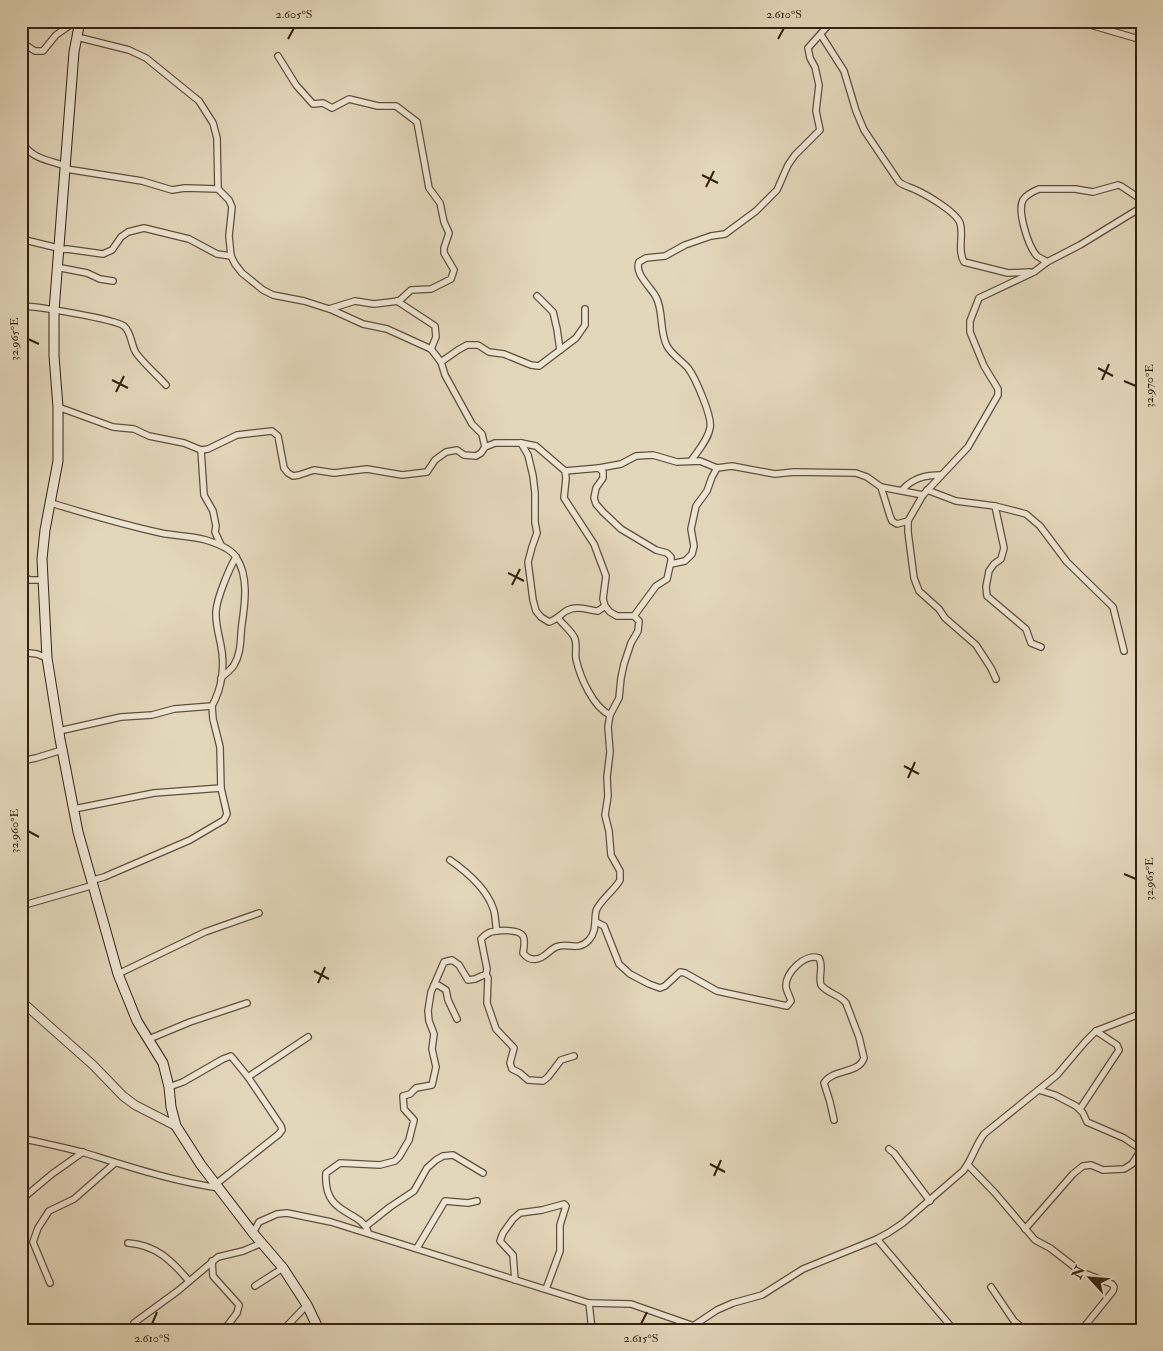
<svg xmlns="http://www.w3.org/2000/svg" width="1163" height="1351" viewBox="0 0 1163 1351" font-family="'IM FELL Double Pica',serif">
  <rect width="100%" height="100%" fill="#e3d7bb"/>
  <filter id="stains"><feTurbulence type="fractalNoise" baseFrequency=".004" numOctaves="4"/><feColorMatrix values="0 0 0 0 .2 0 0 0 0 .09 0 0 0 0 .02 0 0 0 .5 -.17"/></filter>
  <radialGradient id="worn" r=".72"><stop offset=".6" stop-color="#630" stop-opacity="0"/><stop offset="1" stop-color="#630" stop-opacity=".3"/></radialGradient>
  <g fill="none" stroke-linecap="round" stroke-linejoin="round">
    <defs>
      <g id="minor">
        <path d="M1077,21l65,19"/>
        <path d="M21,25l3,-4"/>
        <path d="M821,35l23,36 12,40 8,19 35,52c5,4 11,5 17,8 11,5 40,22 44,33 4,12 -3,27 4,39l44,11 22,-1"/>
        <path d="M77,37l52,13 17,8 53,43 14,22 4,15 1,51"/>
        <path d="M21,42l14,9h8l13,-16 20,-14"/>
        <path d="M21,140c9,19 27,20 45,26"/>
        <path d="M66,169l76,12 30,9 13,-2 33,1 11,11 3,7 -3,29 2,20 4,8 7,9 21,17 10,5 31,6 25,8 26,-8 19,3 25,-3 12,-11 20,-1 20,-10 3,-9 -10,-17v-5l5,-15 -5,-11 -4,-19 -11,-15 -12,-66 -21,-16h-18l-29,-7 -17,9 -9,-5 -10,1 -17,-19 -18,-29"/>
        <path d="M21,239l37,9"/>
        <path d="M58,250l9,-1 36,5 9,-4 9,-13 7,-5 16,-4 45,11 28,15 14,2"/>
        <path d="M1047,262c-3,-2 -7,-4 -10,-6 -9,-10 -20,-45 -14,-56 3,-5 11,-9 16,-11h36l18,3 25,-7 3,1 21,14"/>
        <path d="M56,267l31,6 13,6 13,2"/>
        <path d="M537,296l16,16 4,17 3,21"/>
        <path d="M397,301l38,25 1,11 -5,12"/>
        <path d="M21,306c15,0 93,13 103,20 7,6 7,17 11,25 3,7 24,26 31,34"/>
        <path d="M330,309l33,15 24,5 44,20 10,13 4,13 27,49 10,10 3,13"/>
        <path d="M441,362l17,-12 9,-5h11l11,7 15,2 27,11 8,1 37,-28 9,-13v-16"/>
        <path d="M58,407l55,20 21,2 15,7 35,7 17,7 7,-1 29,-14 35,-4 6,5 6,32 4,5 5,3 6,-1 15,-5 20,3 33,-4 35,6 25,-3 8,-12 11,-8 11,-2 7,5 12,1 5,-3 4,-6 10,-4h26l15,3 29,25 1,7 -2,20 30,46 12,32 -3,23 2,7 5,6 7,4h17l5,5 -1,10 -7,12 -7,21 -3,14 -2,20 -9,17 -2,12 2,25 -3,25 1,19 -3,19 4,16 2,24 9,16v9c-5,10 -21,21 -24,31 -2,10 1,20 -7,29 -11,12 -22,2 -33,7 -7,3 -12,12 -20,12 -5,1 -10,-2 -13,-6 1,-5 2,-13 0,-17 -4,-7 -25,-6 -32,-4 -4,1 -7,4 -10,7l6,30 -1,5 -11,5 -7,1 -9,-15 -7,-5 -8,2 -13,30 -3,19 1,10 5,13 -2,15 4,18 -4,18 -16,3 -6,6 -7,2 1,13 10,11 -5,20 -10,17 -4,4 -15,4 -40,-2 -14,10c-3,44 35,36 42,59"/>
        <path d="M521,443l7,12 5,21 2,17v29l2,11 -5,14 -4,15 5,38 3,11 5,6 8,5c7,-2 11,-7 17,-11 11,-6 21,-1 32,0l7,-5"/>
        <path d="M201,450l3,45 9,16 3,15 -1,6 6,13"/>
        <path d="M691,461c6,-9 17,-21 19,-33 3,-10 -15,-51 -22,-60 -6,-7 -16,-13 -21,-22 -8,-15 -3,-34 -11,-49 -5,-10 -22,-23 -17,-35l7,-4 19,-2 20,-11 26,-9 14,-2 31,-23 21,-21 11,-25 7,-10 25,-25 -4,-19 3,-26 -4,-18 -5,-9 -2,-10 24,-27"/>
        <path d="M599,468l22,-4 15,-8 17,-1 24,7 23,-1 17,7 15,-2 43,8 19,-2 62,1 11,4 14,10 42,8"/>
        <path d="M565,471l34,-3 4,4v6l-7,10 -2,10 2,6 7,8 18,17 35,21 11,3 4,4v4l-4,18 -11,7 -22,30"/>
        <path d="M881,487l9,29 2,5 5,3 11,-3"/>
        <path d="M902,490c11,-12 23,-15 39,-15"/>
        <path d="M927,490l29,11 39,5 31,8 14,12 27,36 46,45 11,44"/>
        <path d="M51,503c36,11 73,22 110,30 15,3 31,3 45,7 10,3 24,8 30,17 13,19 9,46 6,67 -2,13 0,28 -8,41 -3,5 -9,9 -13,13"/>
        <path d="M995,506l9,42 -3,11 -7,5 -5,7 -3,16 1,9 39,33 5,14 10,4"/>
        <path d="M671,564l14,-3 7,-7 2,-8 -3,-17 5,-23 11,-15 5,-14 5,-9"/>
        <path d="M21,576l9,4h12"/>
        <path d="M558,618c5,7 14,13 17,21 2,6 0,14 1,20 4,18 17,48 34,56"/>
        <path d="M21,652l16,2 10,4"/>
        <path d="M996,679l-5,-11 -15,-23 -31,-27 -6,-9 -20,-18 -5,-13 -6,-46v-11l15,-26 45,-48 30,-52v-6l-14,-23 -14,-34v-11l9,-23 55,-26 13,-10 33,-17 62,-38"/>
        <path d="M59,731l62,-14 31,-2 22,-6 38,-3c10,-18 13,-40 9,-60 -2,-11 -5,-20 -5,-31 -1,-13 13,-46 20,-58"/>
        <path d="M21,761l15,-3 26,-8"/>
        <path d="M74,809l80,-16 67,-5"/>
        <path d="M450,860c17,12 36,28 43,48 3,7 2,16 4,23"/>
        <path d="M93,880l11,-3 86,-37 34,-20 3,-6 -6,-26 -1,-41 -7,-28 -1,-13"/>
        <path d="M21,906l73,-21"/>
        <path d="M596,922l8,4 15,38 11,10 19,10 11,4 5,-2 15,-14 5,1 32,18 70,15 4,-5c-1,-5 -5,-10 -5,-15 -1,-13 19,-33 33,-28 5,9 -1,18 2,27 7,9 18,9 25,18l13,34 5,21c-5,16 -32,11 -40,25l6,19 4,18"/>
        <path d="M118,974l87,-42 54,-19"/>
        <path d="M486,974l2,4 -1,25 9,26 18,19 -4,15 2,6 8,4 8,7 15,1 5,-4 13,-17 13,-4"/>
        <path d="M434,986l4,-1 8,5 2,10 9,19"/>
        <path d="M149,1039l41,-17 57,-19"/>
        <path d="M248,1077l60,-40"/>
        <path d="M169,1087l14,-5 40,-23 8,-3 17,21 33,49 1,4 -3,4 -63,50"/>
        <path d="M1039,1090l16,5 21,11 7,7 4,9 37,16 18,12"/>
        <path d="M1080,1109l39,-59 -2,-5 -21,-14"/>
        <path d="M21,1138c21,5 43,9 64,15 45,14 87,28 134,35"/>
        <path d="M889,1149l5,4 36,48"/>
        <path d="M968,1165l27,28 40,47 15,8 31,24 31,12 2,3 -1,4 -29,36"/>
        <path d="M21,1200l31,-26 31,-22"/>
        <path d="M366,1226l24,-19 24,-16 13,-23 9,-8 7,-4 10,-1 30,18"/>
        <path d="M1025,1229l48,-55 10,-8 8,-1 12,5 21,-1 8,-5 9,-14"/>
        <path d="M253,1233l6,-11 18,-8 10,-1 44,9 258,81 42,1 63,22"/>
        <path d="M877,1239l77,91"/>
        <path d="M128,1243c28,2 43,17 61,38"/>
        <path d="M417,1248l28,-47 23,2 9,-2"/>
        <path d="M212,1261l1,15 26,29 -2,8 -10,13"/>
        <path d="M515,1280l-2,-25 -13,-14 3,-8 10,-14 7,-6 22,-3 22,-6 2,2 -6,19v26l-14,38"/>
        <path d="M50,1283l-17,-41 5,-14 11,-17 25,-12 41,-36"/>
        <path d="M255,1286l28,-18"/>
        <path d="M991,1287l23,34 11,9"/>
        <path d="M589,1303l3,27"/>
        <path d="M131,1330l3,-7 45,-33 39,-33 25,-6 19,-8"/>
        <path d="M283,1330l24,-25"/>
        <path d="M687,1330l30,-20 16,-7 29,-8 41,-26 74,-30 11,-6 15,-10 60,-52c9,-11 12,-25 21,-37l73,-59 28,-33 11,-11 46,-18"/>
      </g>
      <path id="tertiary" d="M21,1001l72,64 30,31 12,9 41,21"/>
      <path id="secondary" d="M80,21l-6,31 -20,259v45l4,51v54l-13,69 -3,29 5,99 13,81 18,93 40,142 19,47 26,42 6,24 2,20 5,19 25,39 52,68 30,35 24,37 12,25"/>
    </defs>
    <!-- minor casing -->
    <use href="#minor" stroke="#604f3b" stroke-width="8"/>
    <!-- tertiary casing -->
    <use href="#tertiary" stroke="#604f3b" stroke-width="10"/>
    <!-- secondary casing -->
    <use href="#secondary" stroke="#342210" stroke-width="11"/>
    <!-- minor -->
    <use href="#minor" stroke="#ede5d3" stroke-width="5.5"/>
    <!-- tertiary -->
    <use href="#tertiary" stroke="#ede5d3" stroke-width="8"/>
    <!-- secondary -->
    <use href="#secondary" stroke="#ede5d3" stroke-width="9"/>
  </g>
  <!-- ticks -->
  <path fill="none" stroke="#342210" stroke-width="2" d="M288,39l6,-11M778,39l6,-11M702,175l16,8M706,187l8,-16M28,339l11,5M1098,368l15,8M112,380l16,8M1102,380l7,-16M1124,381l12,5M116,392l8,-16M508,573l16,8M512,585l8,-16M904,766l15,8M908,778l7,-16M28,831l11,6M1124,874l12,5M314,971l15,8M318,983l7,-16M710,1164l15,8M714,1176l7,-16M152,1324l5,-12M641,1324l6,-12"/>
  <!-- margin -->
  <rect width="1163" height="1351" fill="none" stroke="#e3d7bb" stroke-width="55"/>
  <!-- north arrow -->
  <g transform="translate(1090 1278) rotate(296)" stroke="#ede5d3" stroke-width="4" paint-order="stroke">
  <path d="M0-4L9 19L0 12L-9 19Z" fill="#342210"/>
  <text y="-8" font-size="14" font-weight="bold" text-anchor="middle" fill="#342210">N</text>
  </g>
  <rect x="28" y="28" width="1108" height="1296" fill="none" stroke="#342210" stroke-width="2"/>
  <g font-size="12" text-anchor="middle" fill="#342210">
    <text x="294" y="18">2.605°S</text>
    <text x="784" y="18">2.610°S</text>
    <text transform="translate(14 339) rotate(-90)" y="4">32.965°E</text>
    <text transform="translate(1149 386) rotate(-90)" y="4">32.970°E</text>
    <text transform="translate(14 831) rotate(-90)" y="4">32.960°E</text>
    <text transform="translate(1149 879) rotate(-90)" y="4">32.965°E</text>
    <text x="152" y="1342">2.610°S</text>
    <text x="641" y="1342">2.615°S</text>
  </g>
  <rect width="100%" height="100%" filter="url(#stains)"/>
  <rect width="100%" height="100%" fill="url(#worn)"/>
</svg>
